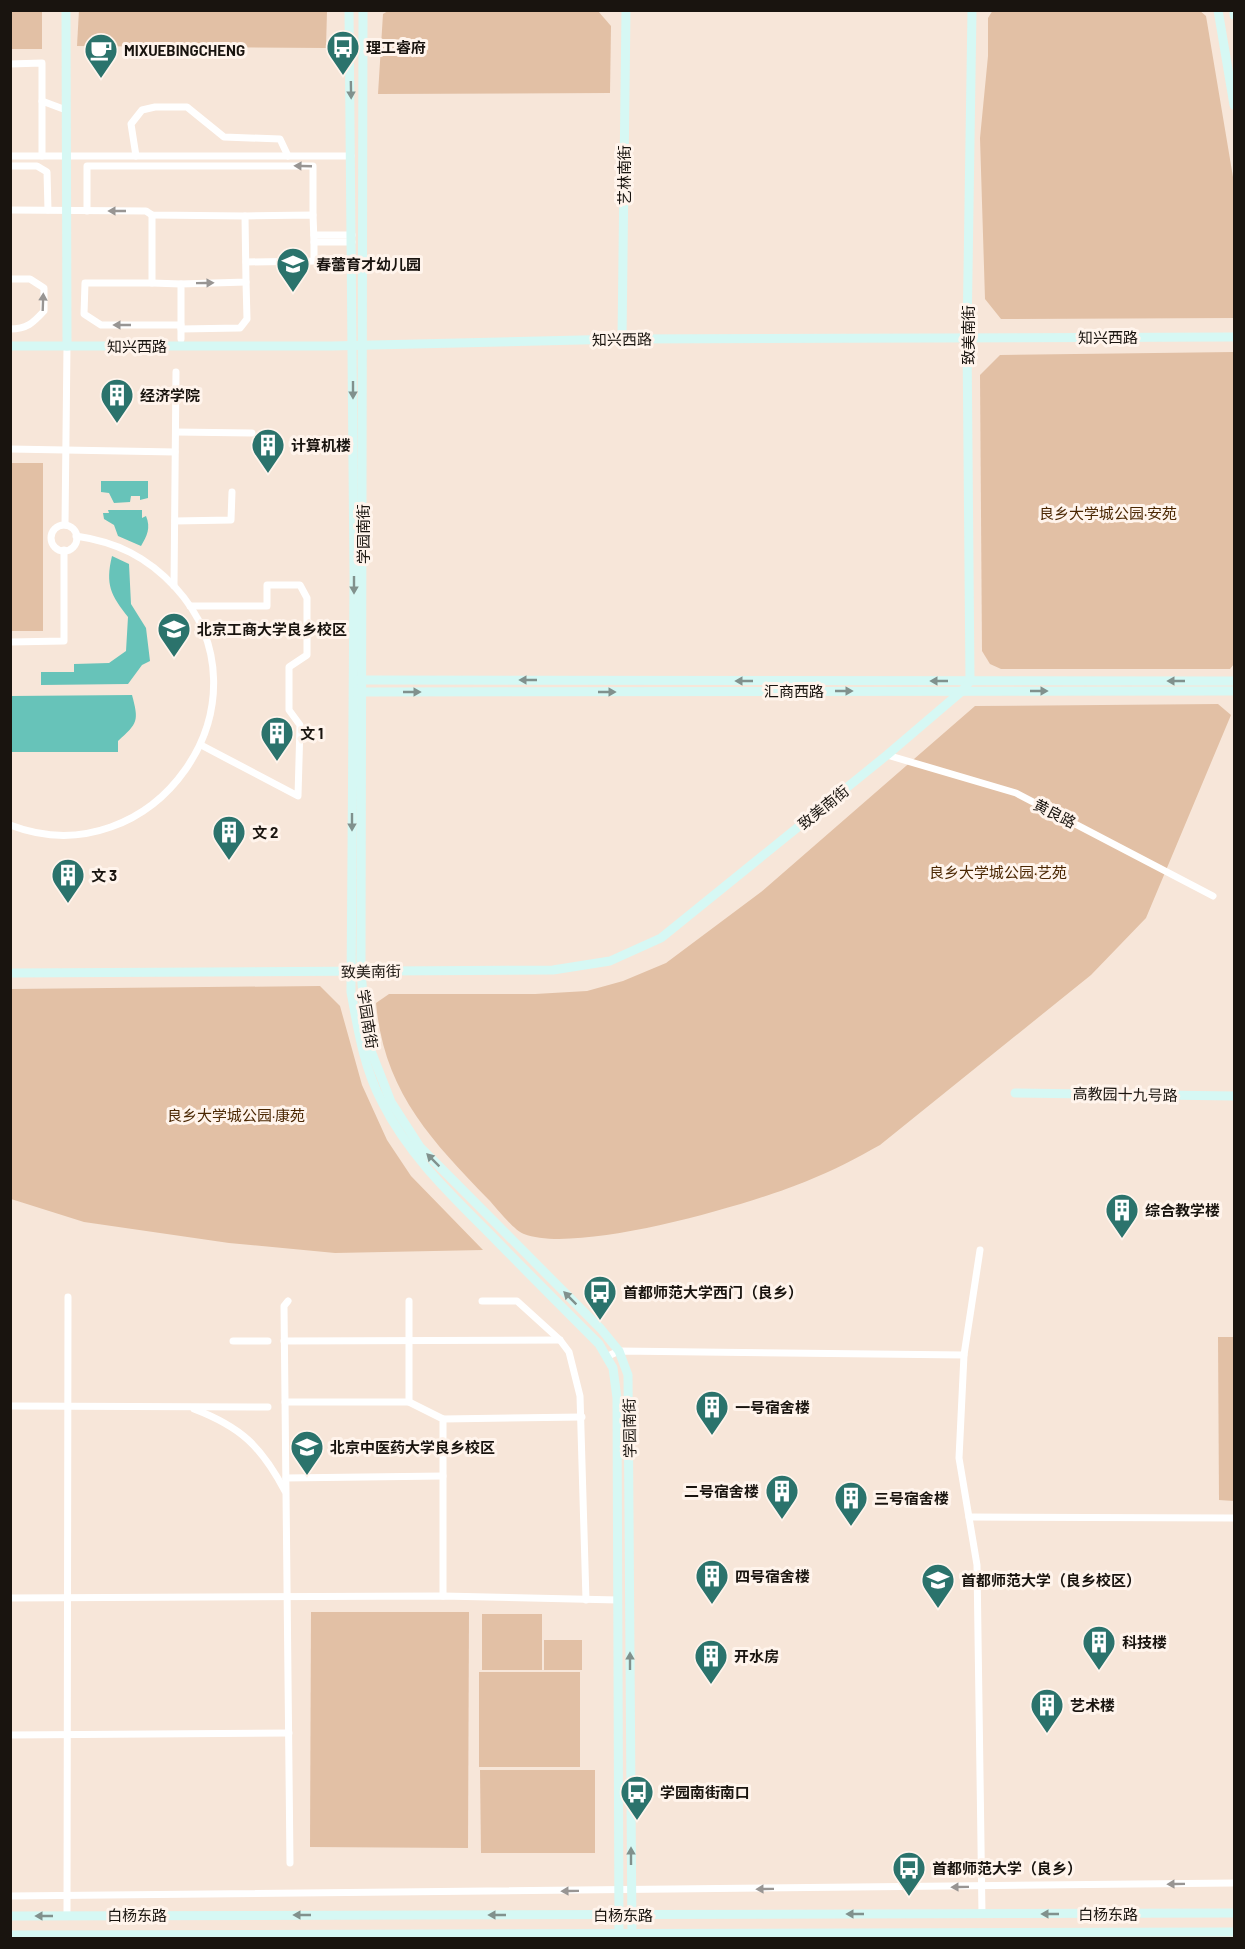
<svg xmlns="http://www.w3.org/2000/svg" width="1245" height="1949" viewBox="0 0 1245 1949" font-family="Barlow,'Noto Sans SC',sans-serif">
  <rect width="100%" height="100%" fill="#f7e6d9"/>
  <!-- green -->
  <g fill="#e2c0a5">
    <path d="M79,10l248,1 -1,37 -249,-2z"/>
    <path d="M993,10h206l7,6 28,167v135l-233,1 -16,-20 -5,-161 8,-82v-38z"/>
    <path d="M10,11h32v38h-31z"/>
    <path d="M388,11h210l13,15 -1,67 -232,1 5,-80z"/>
    <path d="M1234,352v312l-4,5h-229l-11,-5 -8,-13 -2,-276 20,-20z"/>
    <rect x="11" y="463" width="32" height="168"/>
    <path d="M1218,704l13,11 -85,203 -55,57 -211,170c-23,13 -48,26 -73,36 -55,23 -229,74 -283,53 -10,-3 -28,-27 -36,-35 -58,-60 -104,-108 -112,-196l13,-9h146l52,-3 36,-10 43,-18 95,-71 214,-186z"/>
    <path d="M320,986l20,20 22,79 25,55 24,36 72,74 -148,3 -106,-10 -145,-21 -73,-23v-210z"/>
    <path d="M1218,1337h16v164l-15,-1z"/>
    <path d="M311,1612h158l-1,236 -158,-1z"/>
    <rect x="482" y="1614" width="60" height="56"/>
    <rect x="544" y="1640" width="38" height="30"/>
    <rect x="479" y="1672" width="101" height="95"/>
    <path d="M480,1770h115v83h-114z"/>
  </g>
  <!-- water -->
  <g fill="#67c3b9">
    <path d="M101,481h47v17l-8,2v-4h-9l-1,6 -16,1 -5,-10 -8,-1z"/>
    <path d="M108,510h34v8l4,-2c5,12 1,20 -5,30l-23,-10 -4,-11 -10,-6 -1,-6h6z"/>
    <path d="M112,556l17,8 2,40 15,24 4,33 -8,4 -14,19 -87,1v-13h33v-8l35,-1 17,-12 2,-34c-17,-22 -23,-32 -16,-61z"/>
    <path d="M132,695c7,26 6,28 -14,46v11h-107v-56z"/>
  </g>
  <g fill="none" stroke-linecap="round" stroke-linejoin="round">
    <!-- street -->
    <g stroke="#fff" stroke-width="7">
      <path d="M10,64l32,-1v93"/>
      <path d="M42,101l24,9"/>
      <path d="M10,156h341"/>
      <path d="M136,156l-5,-32 11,-14 13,-3h32l37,30 56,2 8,17"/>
      <path d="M10,166h27l10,6 1,38"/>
      <path d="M10,210l136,1 6,4 93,1 1,66 -65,2v55"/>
      <path d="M87,211v-45h226v49"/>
      <path d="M152,215v68h-67l-1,31 17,11h80"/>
      <path d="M245,216l68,-1 1,27"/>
      <path d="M314,235h38"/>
      <path d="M246,262l68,-1v-19h38"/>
      <path d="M10,279h20l14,9v23c-11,12 -17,18 -34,18"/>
      <path d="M152,283l29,1"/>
      <path d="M181,329l59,-1 7,-9 -1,-37"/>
      <path d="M176,432l76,1"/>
      <path d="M10,449l165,3"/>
      <path d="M175,521l56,-1 1,-28"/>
      <path d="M65,525l2,-179"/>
      <circle cx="64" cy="538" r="13"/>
      <path d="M174,586l2,-214"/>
      <path d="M190,606h77v-21h33l7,13v57l-18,12v43l11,15 -2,71 -97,-51"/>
      <path d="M10,642l54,-1v-91"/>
      <path d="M887,755l129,38 197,103"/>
      <path d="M10,825c143,55 270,-124 165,-238 -28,-30 -58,-45 -99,-51"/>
      <path d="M288,1301l-4,5 6,557"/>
      <path d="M409,1301v101"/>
      <path d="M482,1301h35l43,39 9,12 11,44 6,204"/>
      <path d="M233,1341h35"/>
      <path d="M284,1341l276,-1"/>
      <path d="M964,1355l16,-105"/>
      <path d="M608,1356l11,-5 345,4 -5,103 18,107 5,349"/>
      <path d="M285,1402h124l34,17v177"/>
      <path d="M10,1406l258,1"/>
      <path d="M194,1409c47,18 67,37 91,82"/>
      <path d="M443,1419l139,-2"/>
      <path d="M286,1478l157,-2"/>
      <path d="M969,1517l265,1"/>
      <path d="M10,1598l433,-2 175,4"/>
      <path d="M10,1735l279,-2"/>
      <path d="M10,1896l1224,-13"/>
      <path d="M67,1916l1,-619"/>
    </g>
    <!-- secondary -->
    <g stroke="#d6f8f4" stroke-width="9">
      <path d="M66,10l1,336"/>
      <path d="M349,10l5,567 -3,415c7,38 13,76 31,110 26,52 67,91 107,131 36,37 73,74 110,111l14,24 4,30 2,536"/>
      <path d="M363,10l-2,962 4,46 6,33 20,51 29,45 181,182 18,22 9,24 4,563"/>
      <path d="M1218,10l16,95"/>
      <path d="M1234,10v5"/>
      <path d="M622,339l4,-329"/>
      <path d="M10,346h322l290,-7 612,-2"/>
      <path d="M358,680l876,1"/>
      <path d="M355,692l879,-1"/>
      <path d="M10,973l543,-3 57,-9 51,-23 226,-183 75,-64 8,-10 -3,-344 5,-327"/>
      <path d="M1015,1093l219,3"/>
      <path d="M10,1916l1224,-3"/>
      <path d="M10,1935l1224,-3"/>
    </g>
  </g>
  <!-- one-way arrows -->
  <defs><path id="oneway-solid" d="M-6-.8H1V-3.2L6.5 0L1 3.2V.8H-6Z" transform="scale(1.5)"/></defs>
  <g fill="#81918d">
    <use href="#oneway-solid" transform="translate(351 90) rotate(89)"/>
    <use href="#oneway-solid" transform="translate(353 390) rotate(90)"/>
    <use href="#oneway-solid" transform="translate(354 585) rotate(90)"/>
    <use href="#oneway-solid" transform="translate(528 680) rotate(-180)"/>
    <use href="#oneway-solid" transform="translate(744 681) rotate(-180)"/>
    <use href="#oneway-solid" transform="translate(939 681) rotate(-180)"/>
    <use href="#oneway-solid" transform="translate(1176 681) rotate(180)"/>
    <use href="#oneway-solid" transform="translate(844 691)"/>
    <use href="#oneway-solid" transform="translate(1039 691)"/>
    <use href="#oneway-solid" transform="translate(412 692)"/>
    <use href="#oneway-solid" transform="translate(607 692)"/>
    <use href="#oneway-solid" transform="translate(352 822) rotate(90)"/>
    <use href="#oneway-solid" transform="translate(433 1160) rotate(-135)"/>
    <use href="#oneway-solid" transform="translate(570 1298) rotate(-135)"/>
    <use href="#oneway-solid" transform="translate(630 1661) rotate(-90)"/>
    <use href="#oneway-solid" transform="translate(631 1856) rotate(-90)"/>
    <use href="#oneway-solid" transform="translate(855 1914) rotate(180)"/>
    <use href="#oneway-solid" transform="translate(1050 1914) rotate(180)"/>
    <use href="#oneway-solid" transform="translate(302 1915) rotate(180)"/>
    <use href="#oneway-solid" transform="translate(497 1915) rotate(180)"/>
    <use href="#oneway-solid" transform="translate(44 1916) rotate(180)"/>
  </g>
  <g fill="#989593">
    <use href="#oneway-solid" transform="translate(303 166) rotate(-178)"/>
    <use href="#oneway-solid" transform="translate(117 211) rotate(180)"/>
    <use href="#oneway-solid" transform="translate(205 283) rotate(-1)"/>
    <use href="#oneway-solid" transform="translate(43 302) rotate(-88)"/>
    <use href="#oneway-solid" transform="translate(122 325) rotate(180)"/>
    <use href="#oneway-solid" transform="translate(1176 1884) rotate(179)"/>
    <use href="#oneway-solid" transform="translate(960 1887) rotate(179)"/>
    <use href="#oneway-solid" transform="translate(765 1889) rotate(179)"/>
    <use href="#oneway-solid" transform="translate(570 1891) rotate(179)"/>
  </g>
  <!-- icons -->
  <defs>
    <symbol id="bus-pin" viewBox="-11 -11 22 30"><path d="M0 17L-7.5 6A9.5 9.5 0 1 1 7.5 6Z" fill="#2b736c" stroke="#fff4ec"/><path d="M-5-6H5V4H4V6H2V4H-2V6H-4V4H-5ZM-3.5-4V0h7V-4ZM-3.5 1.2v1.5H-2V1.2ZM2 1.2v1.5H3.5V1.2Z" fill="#fff"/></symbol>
    <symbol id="cafe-pin" viewBox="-11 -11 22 30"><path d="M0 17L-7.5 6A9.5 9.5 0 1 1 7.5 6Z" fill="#2b736c" stroke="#fff4ec"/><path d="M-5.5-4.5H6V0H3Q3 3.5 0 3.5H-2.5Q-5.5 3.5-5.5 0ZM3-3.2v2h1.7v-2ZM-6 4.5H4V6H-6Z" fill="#fff"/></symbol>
    <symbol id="school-pin" viewBox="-11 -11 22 30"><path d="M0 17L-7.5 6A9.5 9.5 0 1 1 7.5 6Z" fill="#2b736c" stroke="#fff4ec"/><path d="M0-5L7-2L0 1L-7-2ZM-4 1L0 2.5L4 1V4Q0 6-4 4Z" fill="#fff"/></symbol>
    <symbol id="building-pin" viewBox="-11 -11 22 30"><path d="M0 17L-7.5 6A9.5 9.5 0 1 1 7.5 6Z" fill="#2b736c" stroke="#fff4ec"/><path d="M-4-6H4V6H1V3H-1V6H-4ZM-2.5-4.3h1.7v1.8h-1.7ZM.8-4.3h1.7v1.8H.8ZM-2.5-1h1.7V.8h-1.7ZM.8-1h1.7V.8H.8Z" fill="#fff"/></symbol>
    <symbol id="university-pin" viewBox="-11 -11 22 30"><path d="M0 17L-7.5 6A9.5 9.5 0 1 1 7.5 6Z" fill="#2b736c" stroke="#fff4ec"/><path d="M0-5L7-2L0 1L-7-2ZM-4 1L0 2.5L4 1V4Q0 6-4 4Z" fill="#fff"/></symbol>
  </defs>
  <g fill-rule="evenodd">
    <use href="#bus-pin" x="324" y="28" width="38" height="52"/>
    <use href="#cafe-pin" x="82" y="31" width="38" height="52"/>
    <use href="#school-pin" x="274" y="245" width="38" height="52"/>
    <use href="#building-pin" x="98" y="376" width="38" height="52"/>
    <use href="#building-pin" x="249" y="426" width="38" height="52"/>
    <use href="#university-pin" x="155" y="610" width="38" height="52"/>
    <use href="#building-pin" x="258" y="714" width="38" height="52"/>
    <use href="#building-pin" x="210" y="813" width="38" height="52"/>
    <use href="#building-pin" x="49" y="856" width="38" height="52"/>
    <use href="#building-pin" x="1103" y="1191" width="38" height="52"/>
    <use href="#bus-pin" x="581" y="1273" width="38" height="52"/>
    <use href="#building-pin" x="693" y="1388" width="38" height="52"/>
    <use href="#university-pin" x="288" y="1428" width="38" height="52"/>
    <use href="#building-pin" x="763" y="1472" width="38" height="52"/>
    <use href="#building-pin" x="832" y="1479" width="38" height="52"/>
    <use href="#building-pin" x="693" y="1557" width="38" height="52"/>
    <use href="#university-pin" x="919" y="1561" width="38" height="52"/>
    <use href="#building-pin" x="1080" y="1623" width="38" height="52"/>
    <use href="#building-pin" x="692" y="1637" width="38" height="52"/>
    <use href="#building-pin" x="1028" y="1686" width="38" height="52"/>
    <use href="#bus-pin" x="618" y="1773" width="38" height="52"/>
    <use href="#bus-pin" x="890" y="1849" width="38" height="52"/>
  </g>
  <g text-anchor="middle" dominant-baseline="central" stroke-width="6" stroke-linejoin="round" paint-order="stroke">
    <!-- poi labels -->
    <g font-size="15" font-weight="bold" fill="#19140f" stroke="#fff4ec" text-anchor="start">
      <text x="366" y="47">理工睿府</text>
      <text x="124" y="50">MIXUEBINGCHENG</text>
      <text x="316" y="264">春蕾育才幼儿园</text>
      <text x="140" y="395">经济学院</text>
      <text x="291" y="445">计算机楼</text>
      <text x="197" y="629">北京工商大学良乡校区</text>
      <text x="300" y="733">文 1</text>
      <text x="252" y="832">文 2</text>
      <text x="91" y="875">文 3</text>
      <text x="1145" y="1210">综合教学楼</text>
      <text x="623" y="1292">首都师范大学西门（良乡）</text>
      <text x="735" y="1407">一号宿舍楼</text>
      <text x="330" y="1447">北京中医药大学良乡校区</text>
      <text x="759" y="1491" text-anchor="end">二号宿舍楼</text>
      <text x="874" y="1498">三号宿舍楼</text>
      <text x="735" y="1576">四号宿舍楼</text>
      <text x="961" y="1580">首都师范大学（良乡校区）</text>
      <text x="1122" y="1642">科技楼</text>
      <text x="734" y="1656">开水房</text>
      <text x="1070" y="1705">艺术楼</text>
      <text x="660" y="1792">学园南街南口</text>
      <text x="932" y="1868">首都师范大学（良乡）</text>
    </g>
    <!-- street labels -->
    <g font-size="15" fill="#19140f" stroke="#fff4ec">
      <text transform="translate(624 175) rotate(-90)">艺林南街</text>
      <text transform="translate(968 335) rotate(-90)">致美南街</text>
      <text x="1108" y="337">知兴西路</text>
      <text transform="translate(622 339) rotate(-1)">知兴西路</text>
      <text x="137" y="346">知兴西路</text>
      <text transform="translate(363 534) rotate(-90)">学园南街</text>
      <text x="794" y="691">汇商西路</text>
      <text transform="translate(823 807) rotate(-39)">致美南街</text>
      <text transform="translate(1055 813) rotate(27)">黄良路</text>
      <text transform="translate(371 971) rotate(-1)">致美南街</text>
      <text transform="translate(368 1019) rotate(81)">学园南街</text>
      <text transform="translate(1125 1094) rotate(1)">高教园十九号路</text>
      <text transform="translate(629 1428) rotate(-91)">学园南街</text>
      <text x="1108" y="1914">白杨东路</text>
      <text x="137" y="1915">白杨东路</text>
      <text x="623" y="1915">白杨东路</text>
    </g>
    <!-- park labels -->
    <g font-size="15" fill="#4b2702" stroke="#fff4ec">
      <text x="1108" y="513">良乡大学城公园·安苑</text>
      <text x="998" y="872">良乡大学城公园·艺苑</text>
      <text x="236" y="1115">良乡大学城公园·康苑</text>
    </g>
  </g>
  <!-- border -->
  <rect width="1245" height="1949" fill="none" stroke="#19140f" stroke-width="24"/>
</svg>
